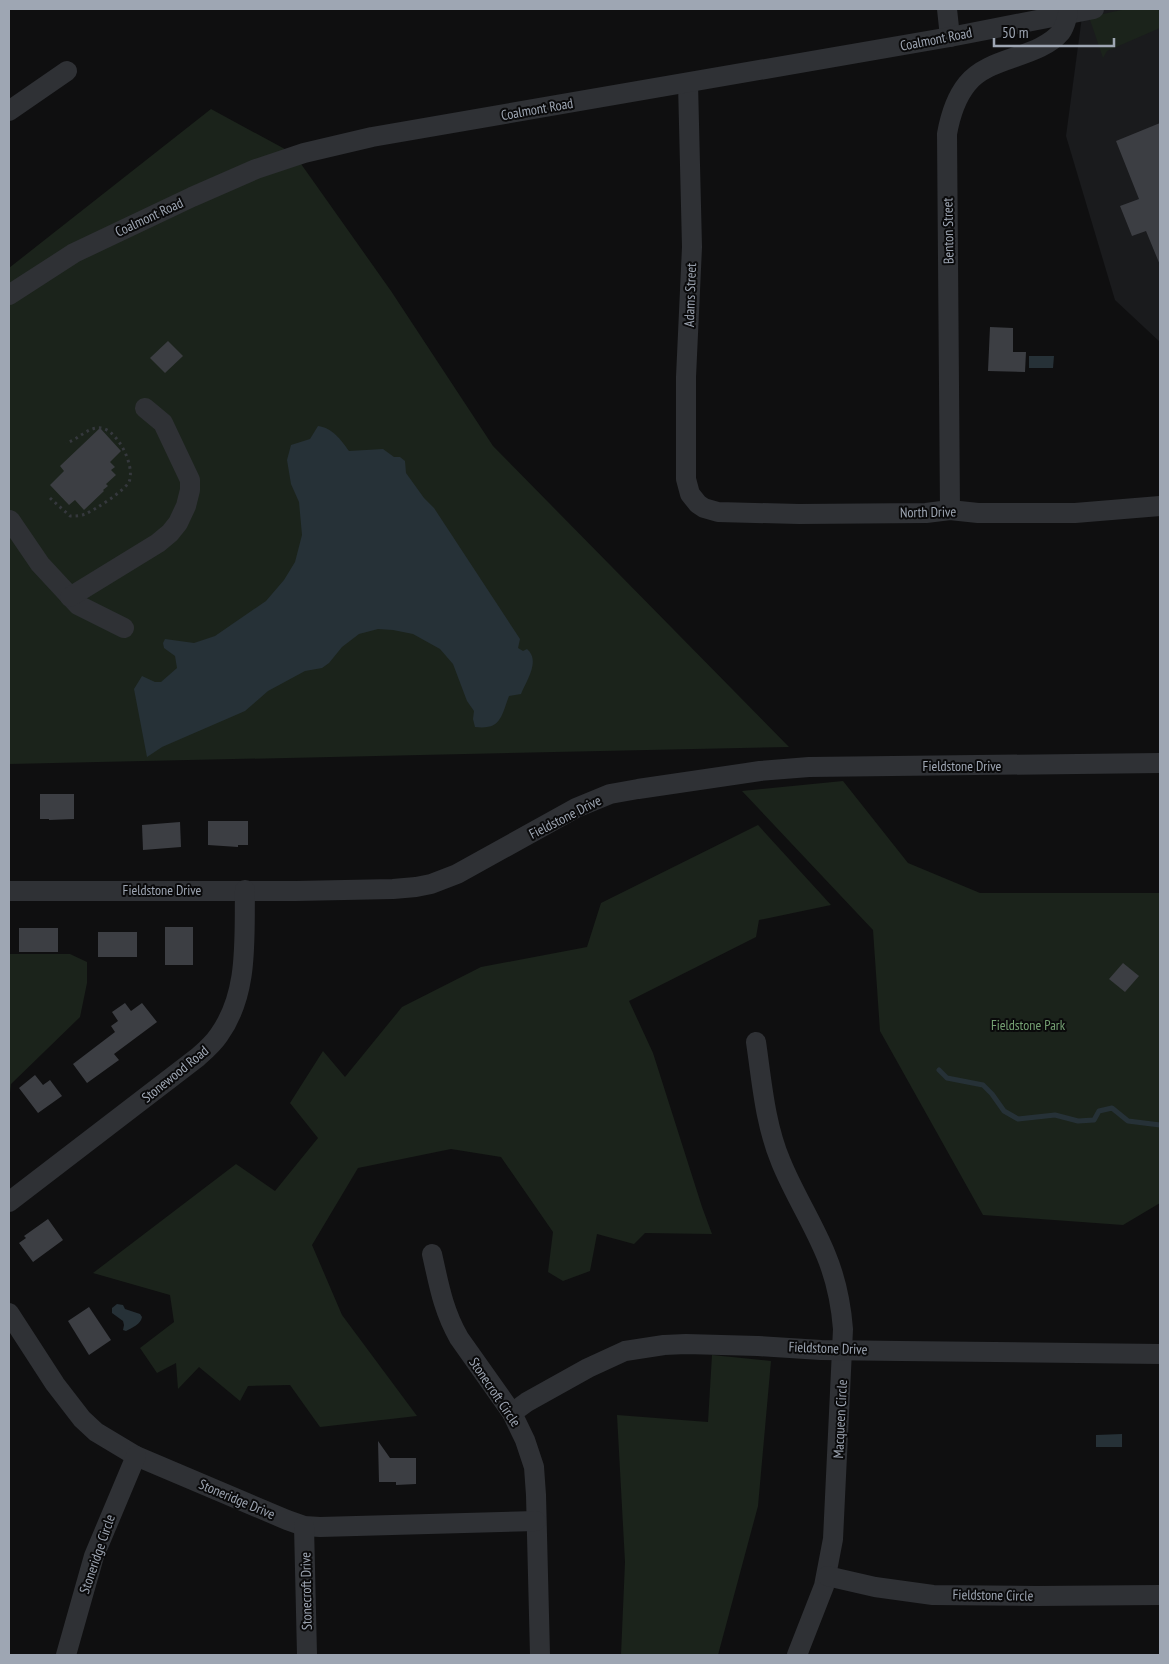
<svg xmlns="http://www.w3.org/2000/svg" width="1169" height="1664" viewBox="0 0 1169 1664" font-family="'PT Sans Narrow',sans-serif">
  <rect width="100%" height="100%" fill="#0f0f10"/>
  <!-- built -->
  <path fill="#1a1b1d" d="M1083,9h77v333l-45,-42 -49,-164z"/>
  <!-- green -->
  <g fill="#1b231b">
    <path d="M1126,9h34v19l-53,23 -4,7 -14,-41z"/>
    <path d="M211,109l83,45 97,137 102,155 296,301 -780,17v-496z"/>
    <path d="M843,781l65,82 72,30h180v310l-37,22 -140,-10 -103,-184 -7,-101 -131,-139z"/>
    <path d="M758,825l73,80 -72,15 -3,17 -127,64 24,52 49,154 10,27 -67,-1 -11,11 -37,-10 -7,37 -27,10 -15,-9 5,-40 -52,-75 -50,-8 -93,19 -46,77 30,70 75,101 -97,11 -30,-42 -42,1 -8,15 -41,-34 -21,22 -2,-26 -19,10 -17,-25 34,-26 -4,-27 -77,-22 143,-109 39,27 43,-53 -28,-35 33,-52 22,26 57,-70 79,-40 106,-20 14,-44z"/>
    <path d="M9,954h61l17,8v21l-7,34 -69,67 -2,17z"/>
    <path d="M712,1355l59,6 -13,145 -40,149h-97l4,-93 -8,-147 91,7z"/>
  </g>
  <!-- water -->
  <g fill="#263137">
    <path d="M1029,356h25l-1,12h-24z"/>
    <path d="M318,426c15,2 23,14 31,25l34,-2 11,8h6l5,4 1,12 18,25 10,10 86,131 -2,9 5,3 4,-2c14,12 -1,32 -6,45l-12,2c-8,21 -8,34 -34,31l-2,-8 1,-8 -7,-10 -14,-37 -13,-15 -27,-15 -20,-4 -15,-1 -19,5 -17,13 -13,16 -7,5 -17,3 -37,20 -23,20 -83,36 -15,10 -13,-68 8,-13 13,6h6l16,-14 -2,-12 -11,-8 -1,-5 2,-4 29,4 21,-7 51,-35 18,-21 11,-18 7,-27 -3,-33 -8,-18 -4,-24 4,-15 19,-6z"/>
    <path d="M117,1304l6,1 2,4 15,5 2,3c-1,7 -10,11 -16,14l-3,-1 1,-5 -1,-4 -11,-8v-5z"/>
    <path d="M1122,1434v13h-26v-12z"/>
  </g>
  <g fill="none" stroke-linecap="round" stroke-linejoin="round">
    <!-- stream -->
    <path stroke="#263137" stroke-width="5" d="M939,1070l8,8 36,7 9,9 12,17 14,8 37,-4 23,6 16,-1 5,-9 13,-3 16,13 32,4"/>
  </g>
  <!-- building -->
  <g fill="#3c3e43">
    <path d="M1160,123v142l-14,-34 -14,5 -12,-30 19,-7 -23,-58z"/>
    <path d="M990,327l23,1v24h13l-1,20 -37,-1z"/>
    <path d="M168,341l15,15 -18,17 -15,-15z"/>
    <path d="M100,428l21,23 -11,11 5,5 -4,3 5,5 -10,9 2,2 -5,4 1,1 -20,19 -9,-10 -6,5 -19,-20 14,-14 -4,-5z"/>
    <path d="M40,794h34v25l-25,1v-1h-9z"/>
    <path d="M208,821h40v24h-10v2l-30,-2z"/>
    <path d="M180,822l1,25 -38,3 -1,-25z"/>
    <rect x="165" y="927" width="28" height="38"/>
    <rect x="19" y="928" width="39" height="24"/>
    <rect x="98" y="932" width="39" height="25"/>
    <path d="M1123,963l16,13 -14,16 -16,-13z"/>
    <path d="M125,1003l6,8 11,-8 15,19 -43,32 5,6 -32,23 -14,-19 42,-32 -4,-6 7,-5 -6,-9z"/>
    <path d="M35,1075l8,10 7,-5 12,16 -24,17 -19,-25z"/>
    <path d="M48,1219l15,21 -30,22 -14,-19 7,-5 -2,-2z"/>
    <path d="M89,1307l22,33 -22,15 -21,-34z"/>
    <path d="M378,1441l12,17h26v26l-20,1v-3h-17z"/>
  </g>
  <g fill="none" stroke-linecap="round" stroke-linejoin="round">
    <!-- path -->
    <path stroke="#35383d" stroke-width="3" stroke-dasharray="2.5 4" stroke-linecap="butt" d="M50,498l20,18c5,0 10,0 15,-2 10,-4 39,-23 44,-32 7,-16 -13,-57 -32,-54 -11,1 -20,12 -31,15"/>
    <!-- minor -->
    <g stroke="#2f3135" stroke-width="20">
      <path d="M947,9l3,28"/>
      <path d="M688,83l4,164 -6,130v102l4,15 8,10 6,4 14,4 81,2 127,-1 24,-3 28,3h97l85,-7"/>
      <path d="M9,111l58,-40"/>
      <path d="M9,295l65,-42 118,-56 64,-28 48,-16 68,-16 578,-100 144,-28"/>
      <path d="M950,510l-3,-376c3,-17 8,-35 20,-50 22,-28 71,-25 94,-52 4,-5 5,-12 7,-18"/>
      <path d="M10,520l30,44 38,41 46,23"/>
      <path d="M70,597l88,-54 12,-10 8,-10 8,-17 4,-16v-10l-27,-57 -18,-15"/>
      <path d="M9,891h287l97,-2 23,-2 15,-3 26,-10 119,-66 34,-14 28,-5 122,-18 49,-4 351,-4"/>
      <path d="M756,1042c6,41 9,82 25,120 13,32 32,61 45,93 10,24 15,49 17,74l-10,210 -9,47 -27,69"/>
      <path d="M9,1202l189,-145c8,-7 15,-13 21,-22 30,-42 25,-95 26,-145"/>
      <path d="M432,1254c7,31 11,56 27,84l53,75 13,27 9,27 2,28 4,160"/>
      <path d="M9,1313l46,71 27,35 14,13 40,24 151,64 17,6 16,1 216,-6"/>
      <path d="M512,1413l15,-11 61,-34 37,-17 39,-6 22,-1 72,2 63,4 80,1 259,3"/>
      <path d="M304,1526l3,129"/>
      <path d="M827,1576l48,11 58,8 103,1 124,-1"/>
      <path d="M66,1655l28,-99 42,-100"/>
    </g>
  </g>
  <g text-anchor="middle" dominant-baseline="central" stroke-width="4" stroke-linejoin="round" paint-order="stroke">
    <!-- street labels -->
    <g font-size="14" fill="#9ea6b3" stroke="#0a0a0b">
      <text transform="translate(936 39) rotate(-11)">Coalmont Road</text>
      <text transform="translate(537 109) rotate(-10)">Coalmont Road</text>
      <text transform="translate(149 217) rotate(-25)">Coalmont Road</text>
      <text transform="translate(948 231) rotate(-91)">Benton Street</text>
      <text transform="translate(690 295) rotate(-88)">Adams Street</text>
      <text transform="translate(928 512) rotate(-1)">North Drive</text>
      <text x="962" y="766">Fieldstone Drive</text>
      <text transform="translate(565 817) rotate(-27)">Fieldstone Drive</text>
      <text x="162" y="890">Fieldstone Drive</text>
      <text transform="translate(175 1074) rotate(-39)">Stonewood Road</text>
      <text transform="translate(828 1348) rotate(2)">Fieldstone Drive</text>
      <text transform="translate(495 1392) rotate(56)">Stonecroft Circle</text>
      <text transform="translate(840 1419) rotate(-87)">Macqueen Circle</text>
      <text transform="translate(237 1499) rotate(23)">Stoneridge Drive</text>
      <text transform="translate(97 1554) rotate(-71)">Stoneridge Circle</text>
      <text transform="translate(306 1591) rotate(-91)">Stonecroft Drive</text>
      <text transform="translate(993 1595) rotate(1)">Fieldstone Circle</text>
    </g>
    <!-- park labels -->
    <g font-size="14" fill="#74a072" stroke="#0a0a0b">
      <text x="1028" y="1025">Fieldstone Park</text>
    </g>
  </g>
  <!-- border -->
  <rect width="1169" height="1664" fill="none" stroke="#9ea6b3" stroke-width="20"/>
  <!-- scale -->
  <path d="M994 38v8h120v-8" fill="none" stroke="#9ea6b3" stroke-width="2.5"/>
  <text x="1002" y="38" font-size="15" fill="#9ea6b3" stroke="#0a0a0b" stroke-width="4" paint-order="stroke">50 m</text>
</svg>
